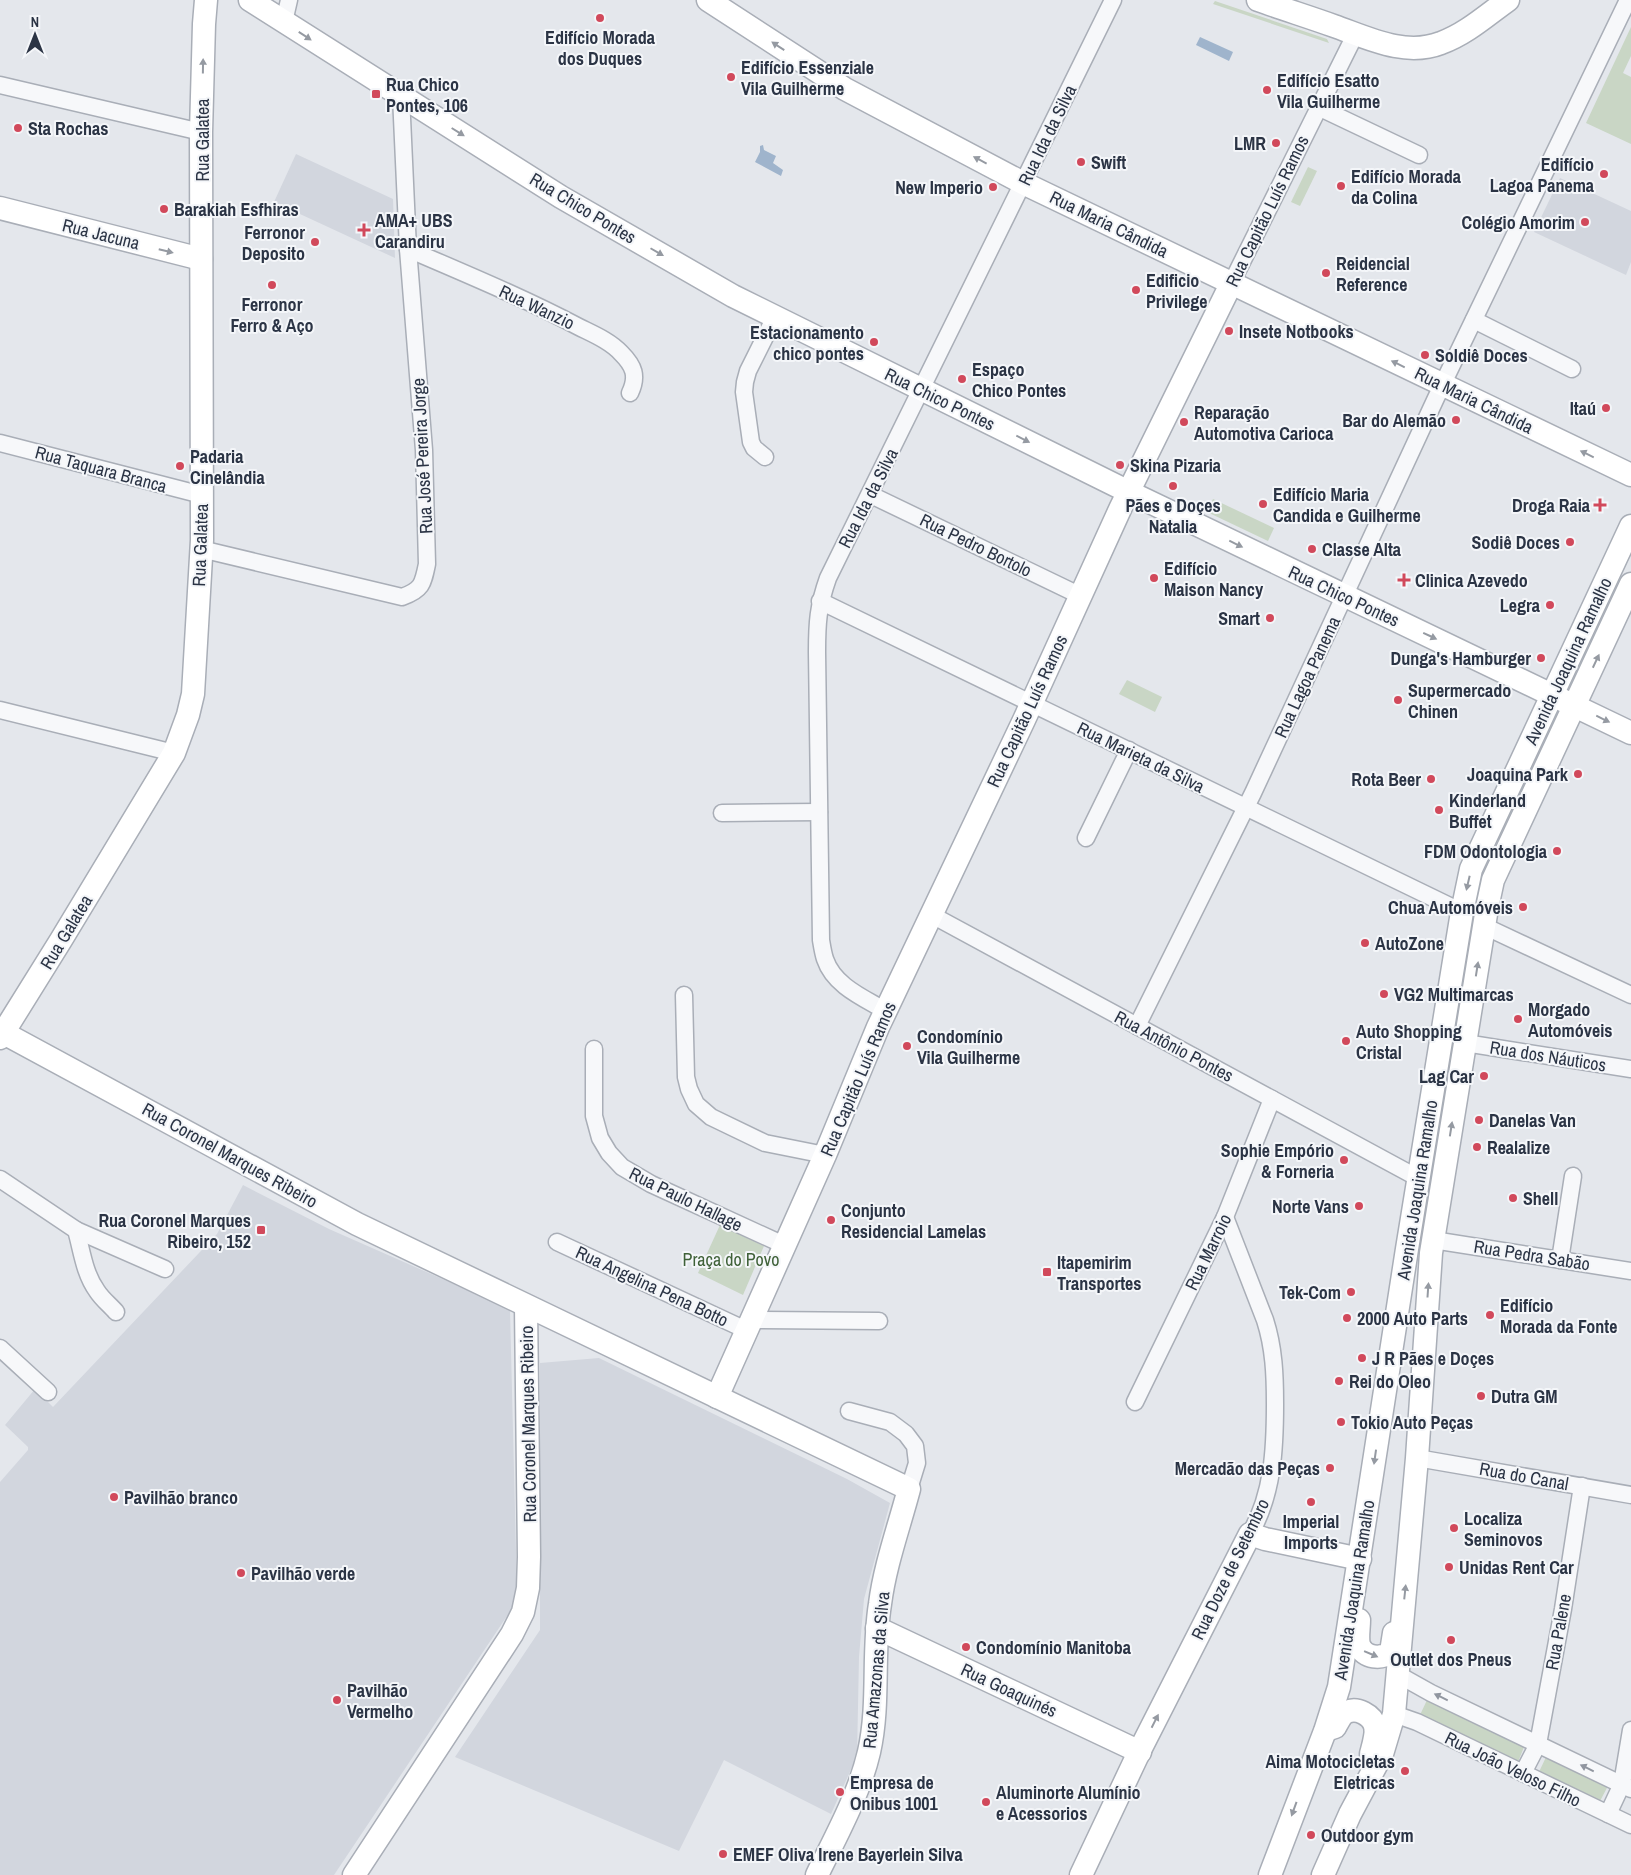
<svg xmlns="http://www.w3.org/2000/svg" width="1631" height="1875" viewBox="0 0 1631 1875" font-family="'Archivo Narrow',sans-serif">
  <rect width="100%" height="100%" fill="#e4e7ec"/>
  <!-- built -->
  <g fill="#d2d6de">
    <path d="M296,154l97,45 2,59 -121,-56z"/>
    <path d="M1560,178l71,33v51l-5,13 -92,-43z"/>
    <path d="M243,1185l86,44 177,78 4,4 7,280 -6,19 -177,265h-334v-393l28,-32v-3l-23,-22 30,-36 18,18 164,-173z"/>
    <path d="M599,1358l248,121 43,24 -26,96 -5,58 -2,99 -26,58 -107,-54 -45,91 -224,-94 85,-127v-267z"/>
  </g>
  <!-- green -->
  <g fill="#c9d6c5">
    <path d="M1215,1l112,38 2,4 -116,-39z"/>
    <path d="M1631,27v29l-8,17 8,4v67l-45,-21z"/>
    <path d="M1308,167l9,4 -17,35 -9,-4z"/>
    <path d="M1213,499l61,29 -6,13 -61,-29z"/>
    <path d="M1127,680l35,17 -7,15 -36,-18z"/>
    <path d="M720,1225l44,21 -21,49 -45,-22z"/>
    <path d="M1427,1700l97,47 -6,15 -98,-47z"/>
    <path d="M1546,1757l62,29 -8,15 -61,-29z"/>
  </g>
  <!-- water -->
  <g fill="#9fb4cc">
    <path d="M1200,37l33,15 -4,9 -33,-16z"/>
    <path d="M763,145l1,5 12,6 -3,7 10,7 -2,6 -26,-14 5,-10v-6z"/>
  </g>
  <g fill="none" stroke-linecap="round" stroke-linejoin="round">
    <defs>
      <g id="street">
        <path d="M284,22l5,-22"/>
        <path d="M0,85l201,47"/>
        <path d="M1318,107l101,48"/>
        <path d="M408,249c58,25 116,49 171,78 14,7 31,14 42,26 13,13 17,23 9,40"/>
        <path d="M1231,284l125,-251"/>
        <path d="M1474,320l98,49"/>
        <path d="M0,443l202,52"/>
        <path d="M765,457l-11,-9 -3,-6 -7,-50 1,-10 3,-11 27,-54"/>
        <path d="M871,495l210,101"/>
        <path d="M201,549l201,48c20,-7 21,-13 25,-33l-3,-114 -16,-201 -7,-153"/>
        <path d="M820,601l642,311"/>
        <path d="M0,710l174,43"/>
        <path d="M722,813l97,-1"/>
        <path d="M1086,838l43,-88"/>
        <path d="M930,914l488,264"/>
        <path d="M1484,926l147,69"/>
        <path d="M684,995l2,82 3,12 7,15 15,13 54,26 60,12"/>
        <path d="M886,1011c-22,-13 -52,-25 -61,-52 -2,-6 -3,-13 -4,-19l-4,-288c0,-29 1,-46 11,-74l285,-578"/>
        <path d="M1137,1026l116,-233 183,-395 192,-398"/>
        <path d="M1465,1043l166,26"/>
        <path d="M594,1049v67l6,22 9,15 13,14 29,17 133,61"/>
        <path d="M0,1179l76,51c6,21 8,43 21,61 5,8 13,14 19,21"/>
        <path d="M1225,1217l40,103c9,28 10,55 10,84 0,45 -2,90 -25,130"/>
        <path d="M76,1230l89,39"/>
        <path d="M1433,1240l198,31"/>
        <path d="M557,1242l189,88"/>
        <path d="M1560,1260l13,-84"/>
        <path d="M751,1320l128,1"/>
        <path d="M0,1348l48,44"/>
        <path d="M1135,1402l90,-185 47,-118"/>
        <path d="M849,1411l41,11 16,12 9,12 2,17 -8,26"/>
        <path d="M1417,1458l214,37"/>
        <path d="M1397,1674l34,19 200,96"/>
        <path d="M1394,1714l23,8 214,103"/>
        <path d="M1523,1773l15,-29 25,-135 19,-123"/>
        <path d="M1608,1814l14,-30 9,-54"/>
      </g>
      <g id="secondary">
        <path d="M250,0l311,197 172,99 396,196 502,241"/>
        <path d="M708,0l137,89 178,94 608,292"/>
        <path d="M1258,0c25,9 51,17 76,26 34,12 71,31 107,17 25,-9 46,-28 67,-43"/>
        <path d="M0,208l201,51"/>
        <path d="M0,1031l357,193 552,265c-10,38 -24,76 -29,115 -8,49 0,99 -11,148 -10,43 -33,84 -52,123"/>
        <path d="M0,1038l61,-98 113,-187 14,-38 5,-21 9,-154 -1,-408 3,-108 2,-24"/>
        <path d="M717,1397l108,-242 53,-128 146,-307 97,-213 110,-223"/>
        <path d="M1359,1620c0,8 -2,18 0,25 5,14 23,14 32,7l3,-19"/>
        <path d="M877,1628l263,124"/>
        <path d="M1326,1730l9,-3c3,-5 6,-13 12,-15 10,-5 25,3 28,14 2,8 -2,20 -4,28"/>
        <path d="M354,1875l158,-241 11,-22 5,-24 1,-31 -3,-251"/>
        <path d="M1081,1875l60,-127 109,-214 15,5 95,20"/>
        <path d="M1270,1875l55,-144 14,-44 68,-438 55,-337 9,-43 160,-343"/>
        <path d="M1323,1875l27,-61 32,-60 12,-40 23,-256 14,-205 56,-345 6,-28 138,-296"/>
      </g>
    </defs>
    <!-- street casing -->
    <use href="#street" stroke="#a9aeb7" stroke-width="19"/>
    <!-- secondary casing -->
    <use href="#secondary" stroke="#a9aeb7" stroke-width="25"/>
    <!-- street -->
    <use href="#street" stroke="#f7f8fa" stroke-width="16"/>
    <!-- secondary -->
    <use href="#secondary" stroke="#fff" stroke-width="22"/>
  </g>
  <!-- one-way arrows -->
  <defs><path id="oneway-solid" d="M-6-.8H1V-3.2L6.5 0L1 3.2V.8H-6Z" transform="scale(1.25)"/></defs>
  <g fill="#959aa2">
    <use href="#oneway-solid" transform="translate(305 36) rotate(33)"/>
    <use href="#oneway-solid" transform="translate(778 46) rotate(-147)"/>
    <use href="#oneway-solid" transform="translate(203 66) rotate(-89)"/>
    <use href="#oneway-solid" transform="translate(458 132) rotate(32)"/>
    <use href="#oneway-solid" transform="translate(980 160) rotate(-152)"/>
    <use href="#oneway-solid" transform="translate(166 251) rotate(14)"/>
    <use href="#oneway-solid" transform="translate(657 252) rotate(30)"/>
    <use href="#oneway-solid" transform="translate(1398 364) rotate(-154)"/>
    <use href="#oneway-solid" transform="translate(1023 439) rotate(27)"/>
    <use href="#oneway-solid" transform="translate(1587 454) rotate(-154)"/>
    <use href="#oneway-solid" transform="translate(1236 544) rotate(26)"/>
    <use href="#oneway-solid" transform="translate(1430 636) rotate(25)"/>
    <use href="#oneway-solid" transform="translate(1596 661) rotate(-65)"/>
    <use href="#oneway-solid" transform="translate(1603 719) rotate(26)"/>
    <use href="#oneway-solid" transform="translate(1468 883) rotate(103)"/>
    <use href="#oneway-solid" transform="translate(1477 969) rotate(-81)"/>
    <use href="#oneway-solid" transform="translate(1451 1129) rotate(-81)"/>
    <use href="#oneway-solid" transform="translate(1428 1290) rotate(-86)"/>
    <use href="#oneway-solid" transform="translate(1375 1457) rotate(98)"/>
    <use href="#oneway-solid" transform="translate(1405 1592) rotate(-84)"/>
    <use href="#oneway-solid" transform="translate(1371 1654) rotate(23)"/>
    <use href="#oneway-solid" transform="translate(1155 1721) rotate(-63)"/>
    <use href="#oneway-solid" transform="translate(1294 1809) rotate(110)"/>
  </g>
  <g fill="#9196a0">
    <use href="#oneway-solid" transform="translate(1441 1697) rotate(-154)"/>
    <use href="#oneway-solid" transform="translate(1587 1768) rotate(-154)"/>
  </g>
  <!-- markers -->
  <g fill="#d1495b" stroke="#f4f6f9" stroke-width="2">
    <circle cx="600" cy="18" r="5"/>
    <circle cx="731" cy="77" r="5"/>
    <circle cx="1267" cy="90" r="5"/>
    <rect x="371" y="89" width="10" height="10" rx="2.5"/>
    <circle cx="18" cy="128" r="5"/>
    <circle cx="1276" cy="143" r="5"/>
    <circle cx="1081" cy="162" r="5"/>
    <circle cx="1604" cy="174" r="5"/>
    <circle cx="1341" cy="186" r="5"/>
    <circle cx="993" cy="187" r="5"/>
    <circle cx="164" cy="209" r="5"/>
    <circle cx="1585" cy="222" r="5"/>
    <path d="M361.5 222.5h5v5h5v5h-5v5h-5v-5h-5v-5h5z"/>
    <circle cx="315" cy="242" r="5"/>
    <circle cx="1326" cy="273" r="5"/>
    <circle cx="272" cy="285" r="5"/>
    <circle cx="1136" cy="290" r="5"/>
    <circle cx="1229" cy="331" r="5"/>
    <circle cx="874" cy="342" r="5"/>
    <circle cx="1425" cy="355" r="5"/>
    <circle cx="962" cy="379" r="5"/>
    <circle cx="1606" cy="408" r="5"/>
    <circle cx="1456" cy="420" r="5"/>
    <circle cx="1184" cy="422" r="5"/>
    <circle cx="1120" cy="465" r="5"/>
    <circle cx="180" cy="466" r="5"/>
    <circle cx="1173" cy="486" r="5"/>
    <circle cx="1263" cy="504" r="5"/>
    <path d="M1597.5 497.5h5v5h5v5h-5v5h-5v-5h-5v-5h5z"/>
    <circle cx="1570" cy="542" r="5"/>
    <circle cx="1312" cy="549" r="5"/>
    <circle cx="1154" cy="578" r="5"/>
    <path d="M1401.5 572.5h5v5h5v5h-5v5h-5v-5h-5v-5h5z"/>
    <circle cx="1550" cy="605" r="5"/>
    <circle cx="1270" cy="618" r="5"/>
    <circle cx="1541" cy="658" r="5"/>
    <circle cx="1398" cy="700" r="5"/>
    <circle cx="1578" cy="774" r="5"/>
    <circle cx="1431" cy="779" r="5"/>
    <circle cx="1439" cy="810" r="5"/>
    <circle cx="1557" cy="851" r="5"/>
    <circle cx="1523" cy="907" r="5"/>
    <circle cx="1365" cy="943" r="5"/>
    <circle cx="1384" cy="994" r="5"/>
    <circle cx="1518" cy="1019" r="5"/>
    <circle cx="1346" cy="1041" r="5"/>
    <circle cx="907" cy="1046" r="5"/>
    <circle cx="1484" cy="1076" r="5"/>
    <circle cx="1479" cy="1120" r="5"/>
    <circle cx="1477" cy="1147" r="5"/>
    <circle cx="1344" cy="1160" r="5"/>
    <circle cx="1513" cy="1198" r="5"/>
    <circle cx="1359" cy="1206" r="5"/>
    <circle cx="831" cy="1220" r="5"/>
    <rect x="256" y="1225" width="10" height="10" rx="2.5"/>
    <rect x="1042" y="1267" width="10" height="10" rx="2.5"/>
    <circle cx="1351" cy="1292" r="5"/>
    <circle cx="1490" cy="1315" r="5"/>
    <circle cx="1347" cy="1318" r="5"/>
    <circle cx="1362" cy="1358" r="5"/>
    <circle cx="1339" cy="1381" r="5"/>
    <circle cx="1481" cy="1396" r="5"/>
    <circle cx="1341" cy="1422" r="5"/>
    <circle cx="1330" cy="1468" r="5"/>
    <circle cx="114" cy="1497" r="5"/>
    <circle cx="1311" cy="1502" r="5"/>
    <circle cx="1454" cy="1528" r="5"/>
    <circle cx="1449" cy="1567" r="5"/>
    <circle cx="241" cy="1573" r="5"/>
    <circle cx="1451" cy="1640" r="5"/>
    <circle cx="966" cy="1647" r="5"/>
    <circle cx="337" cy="1700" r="5"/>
    <circle cx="1405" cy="1771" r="5"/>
    <circle cx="840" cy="1792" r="5"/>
    <circle cx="986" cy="1802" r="5"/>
    <circle cx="1311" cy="1835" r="5"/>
    <circle cx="723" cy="1854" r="5"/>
  </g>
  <g text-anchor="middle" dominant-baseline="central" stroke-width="4" stroke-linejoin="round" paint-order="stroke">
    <!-- poi labels -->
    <g font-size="18" font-weight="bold" fill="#2b3445" stroke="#f4f6f9" text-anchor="start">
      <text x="600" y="37" text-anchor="middle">Edifício Morada<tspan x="600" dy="21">dos Duques</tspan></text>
      <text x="741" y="67">Edifício Essenziale<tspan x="741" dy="21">Vila Guilherme</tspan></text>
      <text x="1277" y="80">Edifício Esatto<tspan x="1277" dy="21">Vila Guilherme</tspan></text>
      <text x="386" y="84">Rua Chico<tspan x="386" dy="21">Pontes, 106</tspan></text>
      <text x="28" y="128">Sta Rochas</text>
      <text x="1266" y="143" text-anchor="end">LMR</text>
      <text x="1091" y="162">Swift</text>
      <text x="1594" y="164" text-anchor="end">Edifício<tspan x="1594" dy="21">Lagoa Panema</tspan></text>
      <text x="1351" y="176">Edifício Morada<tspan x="1351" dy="21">da Colina</tspan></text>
      <text x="983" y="187" text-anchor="end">New Imperio</text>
      <text x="174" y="209">Barakiah Esfhiras</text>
      <text x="375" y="220">AMA+ UBS<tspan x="375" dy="21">Carandiru</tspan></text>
      <text x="1575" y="222" text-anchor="end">Colégio Amorim</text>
      <text x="305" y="232" text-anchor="end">Ferronor<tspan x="305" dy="21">Deposito</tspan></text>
      <text x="1336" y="263">Reidencial<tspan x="1336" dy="21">Reference</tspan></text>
      <text x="1146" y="280">Edificio<tspan x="1146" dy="21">Privilege</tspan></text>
      <text x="272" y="304" text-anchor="middle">Ferronor<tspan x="272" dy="21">Ferro &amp; Aço</tspan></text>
      <text x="1239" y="331">Insete Notbooks</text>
      <text x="864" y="332" text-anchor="end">Estacionamento<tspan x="864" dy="21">chico pontes</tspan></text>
      <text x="1435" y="355">Soldiê Doces</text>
      <text x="972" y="369">Espaço<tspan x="972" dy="21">Chico Pontes</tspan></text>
      <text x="1596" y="408" text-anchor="end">Itaú</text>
      <text x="1194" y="412">Reparação<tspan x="1194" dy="21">Automotiva Carioca</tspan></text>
      <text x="1446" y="420" text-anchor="end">Bar do Alemão</text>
      <text x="190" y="456">Padaria<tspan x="190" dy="21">Cinelândia</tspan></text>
      <text x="1130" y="465">Skina Pizaria</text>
      <text x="1273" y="494">Edifício Maria<tspan x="1273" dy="21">Candida e Guilherme</tspan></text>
      <text x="1173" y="505" text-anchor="middle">Pães e Doçes<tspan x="1173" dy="21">Natalia</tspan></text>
      <text x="1590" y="505" text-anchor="end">Droga Raia</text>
      <text x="1560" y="542" text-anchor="end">Sodiê Doces</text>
      <text x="1322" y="549">Classe Alta</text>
      <text x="1164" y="568">Edifício<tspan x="1164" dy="21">Maison Nancy</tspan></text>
      <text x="1415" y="580">Clinica Azevedo</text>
      <text x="1540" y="605" text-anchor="end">Legra</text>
      <text x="1260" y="618" text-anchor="end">Smart</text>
      <text x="1531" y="658" text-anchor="end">Dunga's Hamburger</text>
      <text x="1408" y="690">Supermercado<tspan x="1408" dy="21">Chinen</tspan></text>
      <text x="1568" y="774" text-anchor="end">Joaquina Park</text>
      <text x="1421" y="779" text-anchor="end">Rota Beer</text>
      <text x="1449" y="800">Kinderland<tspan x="1449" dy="21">Buffet</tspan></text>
      <text x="1547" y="851" text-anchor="end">FDM Odontologia</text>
      <text x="1513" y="907" text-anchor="end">Chua Automóveis</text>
      <text x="1375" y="943">AutoZone</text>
      <text x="1394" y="994">VG2 Multimarcas</text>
      <text x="1528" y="1009">Morgado<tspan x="1528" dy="21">Automóveis</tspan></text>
      <text x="1356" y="1031">Auto Shopping<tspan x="1356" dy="21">Cristal</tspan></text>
      <text x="917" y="1036">Condomínio<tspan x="917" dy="21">Vila Guilherme</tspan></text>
      <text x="1474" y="1076" text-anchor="end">Lag Car</text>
      <text x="1489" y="1120">Danelas Van</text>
      <text x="1487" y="1147">Realalize</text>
      <text x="1334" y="1150" text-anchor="end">Sophie Empório<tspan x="1334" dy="21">&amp; Forneria</tspan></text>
      <text x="1523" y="1198">Shell</text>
      <text x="1349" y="1206" text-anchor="end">Norte Vans</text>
      <text x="841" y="1210">Conjunto<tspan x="841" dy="21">Residencial Lamelas</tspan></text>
      <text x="251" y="1220" text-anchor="end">Rua Coronel Marques<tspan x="251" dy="21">Ribeiro, 152</tspan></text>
      <text x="1057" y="1262">Itapemirim<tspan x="1057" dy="21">Transportes</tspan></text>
      <text x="1341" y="1292" text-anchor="end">Tek-Com</text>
      <text x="1500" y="1305">Edifício<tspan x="1500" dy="21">Morada da Fonte</tspan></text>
      <text x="1357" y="1318">2000 Auto Parts</text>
      <text x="1372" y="1358">J R Pães e Doçes</text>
      <text x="1349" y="1381">Rei do Oleo</text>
      <text x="1491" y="1396">Dutra GM</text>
      <text x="1351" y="1422">Tokio Auto Peças</text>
      <text x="1320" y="1468" text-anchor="end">Mercadão das Peças</text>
      <text x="124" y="1497">Pavilhão branco</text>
      <text x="1464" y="1518">Localiza<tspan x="1464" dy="21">Seminovos</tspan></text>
      <text x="1311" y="1521" text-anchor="middle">Imperial<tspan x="1311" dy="21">Imports</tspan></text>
      <text x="1459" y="1567">Unidas Rent Car</text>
      <text x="251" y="1573">Pavilhão verde</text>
      <text x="976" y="1647">Condomínio Manitoba</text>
      <text x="1451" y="1659" text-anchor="middle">Outlet dos Pneus</text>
      <text x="347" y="1690">Pavilhão<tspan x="347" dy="21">Vermelho</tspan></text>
      <text x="1395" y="1761" text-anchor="end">Aima Motocicletas<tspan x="1395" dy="21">Eletricas</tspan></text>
      <text x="850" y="1782">Empresa de<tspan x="850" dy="21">Onibus 1001</tspan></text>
      <text x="996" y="1792">Aluminorte Alumínio<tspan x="996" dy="21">e Acessorios</tspan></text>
      <text x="1321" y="1835">Outdoor gym</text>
      <text x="733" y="1854">EMEF Oliva Irene Bayerlein Silva</text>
    </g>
    <!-- street labels -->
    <g font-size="18" fill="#2b3445" stroke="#f4f6f9">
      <text transform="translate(1047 135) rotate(-64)">Rua Ida da Silva</text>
      <text transform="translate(202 140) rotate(-90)">Rua Galatea</text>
      <text transform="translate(583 208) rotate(31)">Rua Chico Pontes</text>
      <text transform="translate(1267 211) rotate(-64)">Rua Capitão Luís Ramos</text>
      <text transform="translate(1109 224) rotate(26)">Rua Maria Cândida</text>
      <text transform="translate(101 234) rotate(14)">Rua Jacuna</text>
      <text transform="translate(537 307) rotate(25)">Rua Wanzio</text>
      <text transform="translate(940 399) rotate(26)">Rua Chico Pontes</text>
      <text transform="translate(1474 400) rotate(26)">Rua Maria Cândida</text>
      <text transform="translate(422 456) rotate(-93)">Rua José Pereira Jorge</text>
      <text transform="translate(101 469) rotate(15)">Rua Taquara Branca</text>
      <text transform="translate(868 498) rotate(-63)">Rua Ida da Silva</text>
      <text transform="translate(200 545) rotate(-88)">Rua Galatea</text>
      <text transform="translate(976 545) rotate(26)">Rua Pedro Bortolo</text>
      <text transform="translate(1344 596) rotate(25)">Rua Chico Pontes</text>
      <text transform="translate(1568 661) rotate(-65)">Avenida Joaquina Ramalho</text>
      <text transform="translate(1307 677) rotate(-65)">Rua Lagoa Panema</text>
      <text transform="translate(1027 711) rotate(-65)">Rua Capitão Luís Ramos</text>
      <text transform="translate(1141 757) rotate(26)">Rua Marieta da Silva</text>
      <text transform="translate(66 932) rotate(-59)">Rua Galatea</text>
      <text transform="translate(1174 1046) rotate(28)">Rua Antônio Pontes</text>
      <text transform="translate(1548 1056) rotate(9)">Rua dos Náuticos</text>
      <text transform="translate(858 1079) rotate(-67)">Rua Capitão Luís Ramos</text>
      <text transform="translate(230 1155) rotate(29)">Rua Coronel Marques Ribeiro</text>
      <text transform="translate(1417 1190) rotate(-81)">Avenida Joaquina Ramalho</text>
      <text transform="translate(686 1199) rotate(26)">Rua Paulo Hallage</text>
      <text transform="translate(1208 1252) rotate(-64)">Rua Marroio</text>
      <text transform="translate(1532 1255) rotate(9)">Rua Pedra Sabão</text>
      <text transform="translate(652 1286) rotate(25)">Rua Angelina Pena Botto</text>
      <text transform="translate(528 1424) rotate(-91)">Rua Coronel Marques Ribeiro</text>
      <text transform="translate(1524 1476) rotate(10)">Rua do Canal</text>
      <text transform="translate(1230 1569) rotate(-64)">Rua Doze de Setembro</text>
      <text transform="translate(1354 1590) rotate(-81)">Avenida Joaquina Ramalho</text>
      <text transform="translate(1558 1632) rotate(-80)">Rua Palene</text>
      <text transform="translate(876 1670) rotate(-85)">Rua Amazonas da Silva</text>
      <text transform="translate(1009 1690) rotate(25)">Rua Goaquinés</text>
      <text transform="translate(1513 1769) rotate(26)">Rua João Veloso Filho</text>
    </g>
    <!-- park labels -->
    <g font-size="18" fill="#3f6138" stroke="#f4f6f9">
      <text x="731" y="1259">Praça do Povo</text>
    </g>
  </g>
  <!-- north arrow -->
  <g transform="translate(35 35)" stroke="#f4f6f9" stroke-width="4" paint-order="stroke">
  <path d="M0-4L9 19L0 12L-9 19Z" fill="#2b3445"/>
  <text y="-8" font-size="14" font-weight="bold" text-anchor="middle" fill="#2b3445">N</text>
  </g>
</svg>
